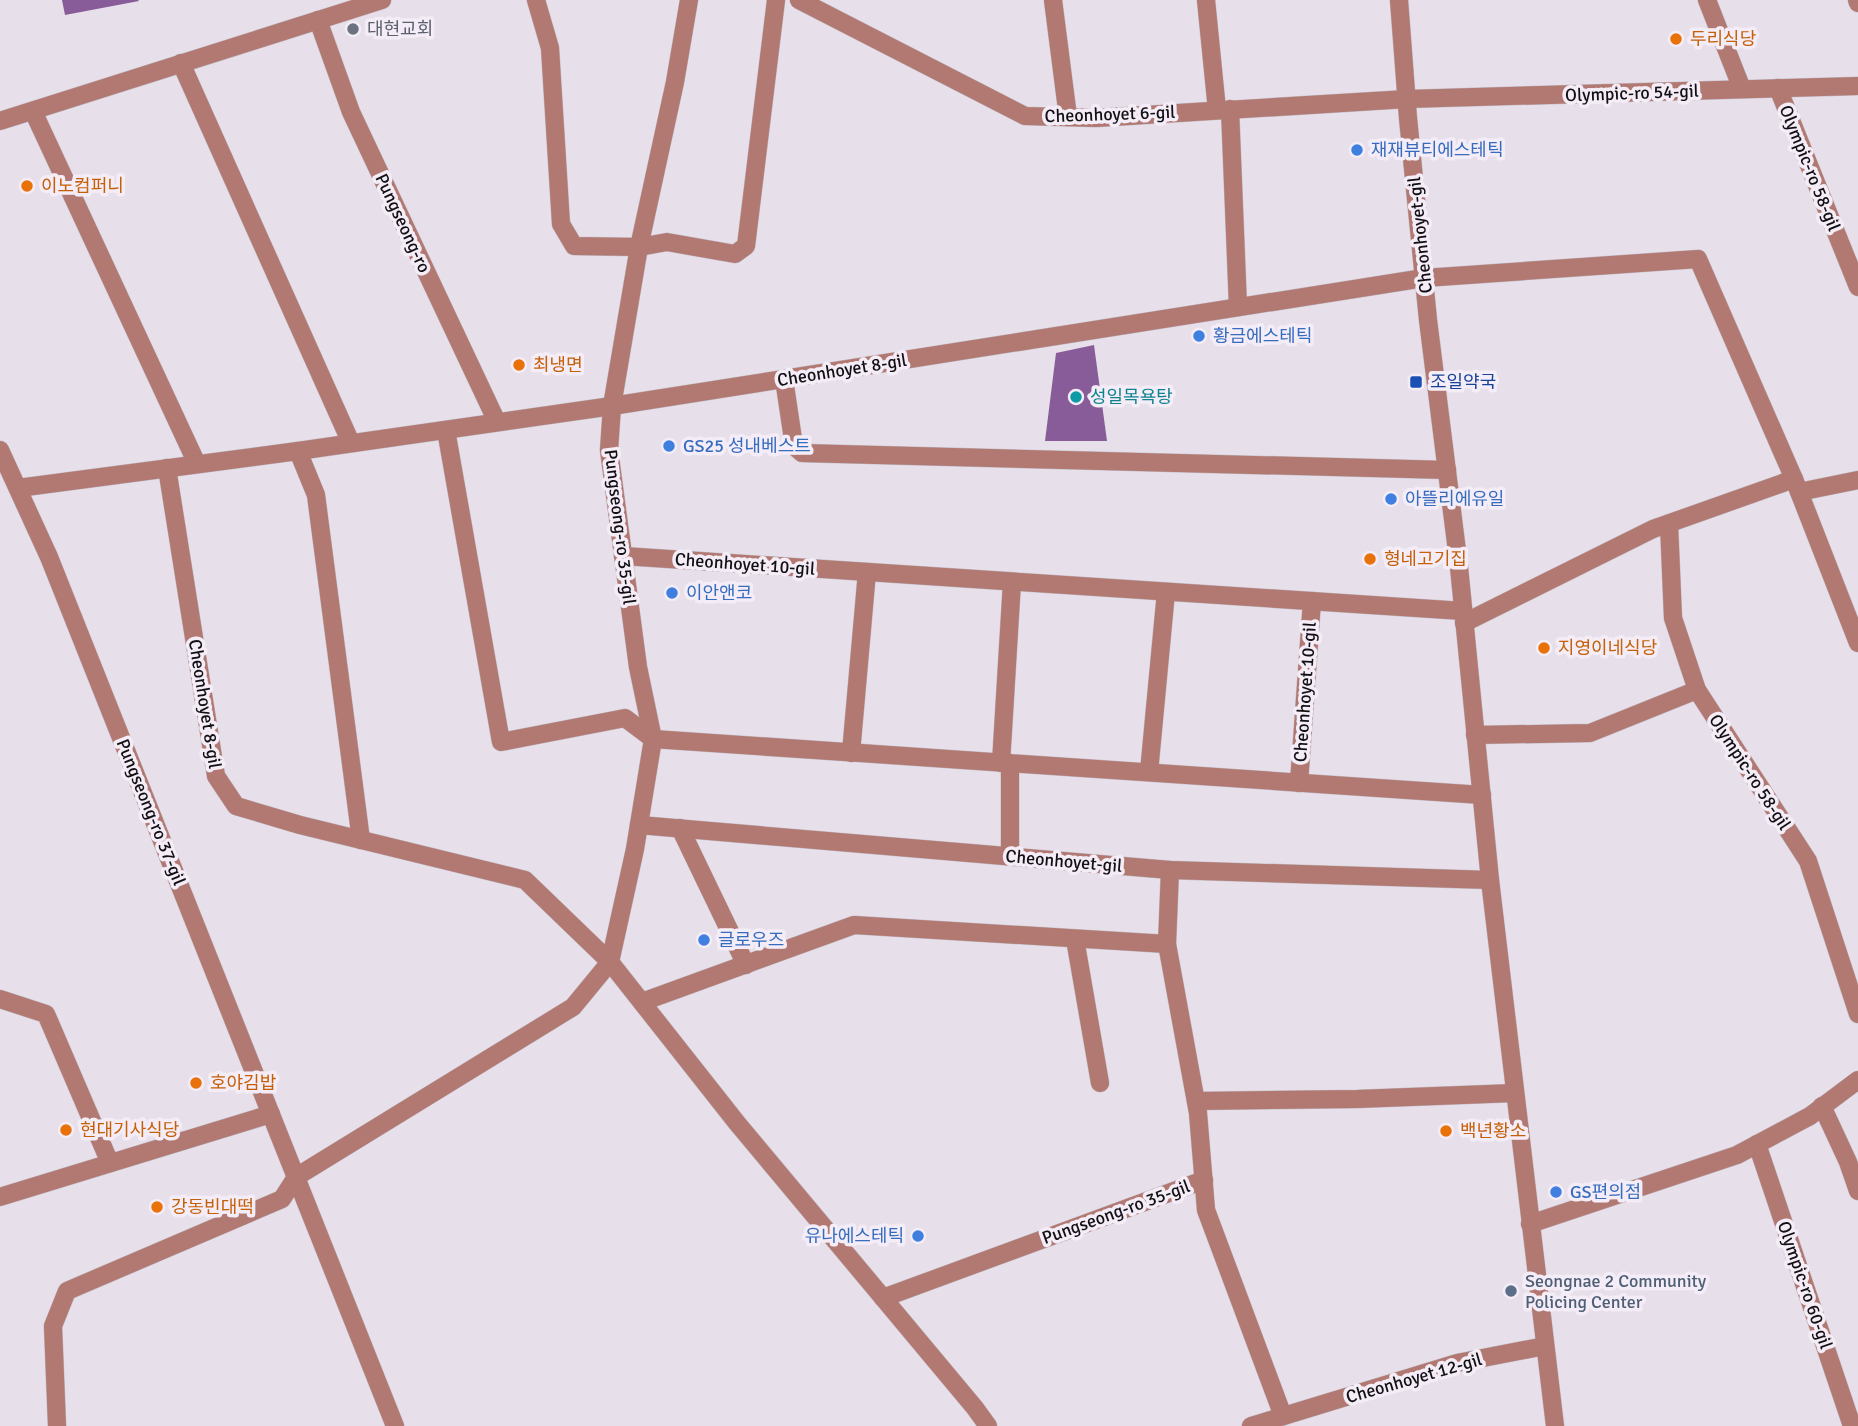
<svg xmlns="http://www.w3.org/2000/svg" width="1858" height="1426" viewBox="0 0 1858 1426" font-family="Signika,'Noto Sans KR',sans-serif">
  <rect width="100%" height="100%" fill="#e7e0ea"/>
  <!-- building -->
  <g fill="#885c99">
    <path d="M62,0h76l1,1 -74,14z"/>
    <path d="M1094,345l13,96h-62l11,-88z"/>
  </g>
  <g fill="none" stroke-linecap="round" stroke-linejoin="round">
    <defs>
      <g id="minor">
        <path d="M536,0l14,48 11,176 13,22 65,1 28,-5 68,12 11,-8 30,-246"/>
        <path d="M799,0l226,116 71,2 311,-19 451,-13"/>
        <path d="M1053,0l15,117"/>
        <path d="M1206,0l11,110"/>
        <path d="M1399,0l9,118 20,202 31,247 31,313 65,546"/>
        <path d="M1707,0l35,89"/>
        <path d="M1857,0l1,3"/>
        <path d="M318,20l33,92 146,310"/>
        <path d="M181,63l170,380"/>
        <path d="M1778,88l80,199"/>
        <path d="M1230,109l8,198"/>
        <path d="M33,111l164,353"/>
        <path d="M0,121l382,-121"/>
        <path d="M784,379l10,67 8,7 645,17"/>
        <path d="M446,430l55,312 124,-24 28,21 829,56"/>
        <path d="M0,450l49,107 346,869"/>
        <path d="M298,451l18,44 45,345"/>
        <path d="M167,468l49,308 20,30 64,19 225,55 85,82 127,161 238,285 13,18"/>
        <path d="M18,488l280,-37 314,-45 812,-128 274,-19 96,220 64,164"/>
        <path d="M1799,492l59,-12"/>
        <path d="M1669,524l4,94 24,72 111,171 50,153"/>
        <path d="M623,556l840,55"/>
        <path d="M1464,623l189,-94 141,-50"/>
        <path d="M1475,735l115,-2 107,-43"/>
        <path d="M851,753l16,-181"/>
        <path d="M1001,763l11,-181"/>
        <path d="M1149,772l17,-180"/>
        <path d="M1299,783l13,-182"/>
        <path d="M639,825l531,45 320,10"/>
        <path d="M680,828l66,137"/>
        <path d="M1010,856v-93"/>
        <path d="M1170,870l-3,74 31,169 8,97 77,206"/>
        <path d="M1075,939l25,144"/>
        <path d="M0,999l46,15 64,149"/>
        <path d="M642,1002l212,-77 313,19"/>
        <path d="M1196,1101l161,-2 158,-6"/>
        <path d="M1822,1106l26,56 10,29"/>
        <path d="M1757,1144l95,282"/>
        <path d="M0,1197l271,-83"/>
        <path d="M1530,1224l207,-69 73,-39 48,-36"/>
        <path d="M883,1298l321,-118"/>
        <path d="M57,1426l-4,-100 14,-35 215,-92 14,-22 277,-170 37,-45 25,-113 18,-110 -15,-72 -29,-217 3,-44 27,-159 36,-165 14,-82"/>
        <path d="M1251,1426l206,-63 88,-17"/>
      </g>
    </defs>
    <!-- minor casing -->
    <use href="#minor" stroke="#c1bbc3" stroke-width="19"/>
    <!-- minor -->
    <use href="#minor" stroke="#b27872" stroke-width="18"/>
  </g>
  <!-- markers -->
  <circle fill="#6b7280" stroke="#f4edf7" stroke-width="2.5" cx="353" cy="29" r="7"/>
  <g fill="#e8710a" stroke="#f4edf7" stroke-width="2.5">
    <circle cx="1676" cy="39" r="7"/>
    <circle cx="27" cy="186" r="7"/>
    <circle cx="519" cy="365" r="7"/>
    <circle cx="1370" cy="559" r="7"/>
    <circle cx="1544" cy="648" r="7"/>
    <circle cx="196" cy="1083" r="7"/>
    <circle cx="66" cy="1130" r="7"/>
    <circle cx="1446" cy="1131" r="7"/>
    <circle cx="157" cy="1207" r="7"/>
  </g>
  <g fill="#3f7fe0" stroke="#f4edf7" stroke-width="2.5">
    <circle cx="1357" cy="150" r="7"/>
    <circle cx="1199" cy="336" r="7"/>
    <circle cx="669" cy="446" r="7"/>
    <circle cx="1391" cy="499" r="7"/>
    <circle cx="672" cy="593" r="7"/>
    <circle cx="704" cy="940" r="7"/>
    <circle cx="1556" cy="1192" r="7"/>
    <circle cx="918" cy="1236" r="7"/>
  </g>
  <rect fill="#1a4fb4" stroke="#f4edf7" stroke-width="2.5" x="1409" y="375" width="14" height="14" rx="3.5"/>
  <circle fill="#0f9aa8" stroke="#f4edf7" stroke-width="2.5" cx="1076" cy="397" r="7"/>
  <circle fill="#5c6f8a" stroke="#f4edf7" stroke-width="2.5" cx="1511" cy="1291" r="7"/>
  <g text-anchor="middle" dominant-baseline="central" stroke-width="7" stroke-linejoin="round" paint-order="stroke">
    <!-- worship labels -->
    <g font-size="18" fill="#5b616d" stroke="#f4edf7" text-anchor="start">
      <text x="367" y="29">대현교회</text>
    </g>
    <!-- food labels -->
    <g font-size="18" fill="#c56008" stroke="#f4edf7" text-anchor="start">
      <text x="1690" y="39">두리식당</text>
      <text x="41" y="186">이노컴퍼니</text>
      <text x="533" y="365">최냉면</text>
      <text x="1384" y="559">형네고기집</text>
      <text x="1558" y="648">지영이네식당</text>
      <text x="210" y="1083">호야김밥</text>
      <text x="80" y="1130">현대기사식당</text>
      <text x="1460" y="1131">백년황소</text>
      <text x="171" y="1207">강동빈대떡</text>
    </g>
    <!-- street labels -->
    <g font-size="18" fill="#131014" stroke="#f4edf7">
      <text transform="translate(1632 93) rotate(-2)">Olympic-ro 54-gil</text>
      <text transform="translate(1110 114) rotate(-2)">Cheonhoyet 6-gil</text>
      <text transform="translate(1810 168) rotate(68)">Olympic-ro 58-gil</text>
      <text transform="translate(403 223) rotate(65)">Pungseong-ro</text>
      <text transform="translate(1420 235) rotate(-96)">Cheonhoyet-gil</text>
      <text transform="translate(842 370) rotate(-9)">Cheonhoyet 8-gil</text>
      <text transform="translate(620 527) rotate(83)">Pungseong-ro 35-gil</text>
      <text transform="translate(745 564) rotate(4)">Cheonhoyet 10-gil</text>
      <text transform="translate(1305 692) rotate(-86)">Cheonhoyet 10-gil</text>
      <text transform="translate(205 704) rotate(81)">Cheonhoyet 8-gil</text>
      <text transform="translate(1750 772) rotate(57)">Olympic-ro 58-gil</text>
      <text transform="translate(151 812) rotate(68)">Pungseong-ro 37-gil</text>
      <text transform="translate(1064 861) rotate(5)">Cheonhoyet-gil</text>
      <text transform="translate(1116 1212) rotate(-20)">Pungseong-ro 35-gil</text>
      <text transform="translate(1805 1285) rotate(71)">Olympic-ro 60-gil</text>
      <text transform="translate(1414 1378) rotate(-16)">Cheonhoyet 12-gil</text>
    </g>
    <!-- shop labels -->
    <g font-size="18" fill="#366cbe" stroke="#f4edf7" text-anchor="start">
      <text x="1371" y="150">재재뷰티에스테틱</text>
      <text x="1213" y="336">황금에스테틱</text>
      <text x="683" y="446">GS25 성내베스트</text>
      <text x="1405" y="499">아뜰리에유일</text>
      <text x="686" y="593">이안앤코</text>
      <text x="718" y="940">글로우즈</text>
      <text x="1570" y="1192">GS편의점</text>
      <text x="904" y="1236" text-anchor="end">유나에스테틱</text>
    </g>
    <!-- transit labels -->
    <g font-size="18" fill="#164399" stroke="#f4edf7" text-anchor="start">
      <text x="1430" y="382">조일약국</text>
    </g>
    <!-- culture labels -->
    <g font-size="18" fill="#0d838f" stroke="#f4edf7" text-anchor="start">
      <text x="1090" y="397">성일목욕탕</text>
    </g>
    <!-- service labels -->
    <g font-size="18" fill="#4e5e75" stroke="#f4edf7" text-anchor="start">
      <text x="1525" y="1281">Seongnae 2 Community<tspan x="1525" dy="21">Policing Center</tspan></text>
    </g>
  </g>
</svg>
